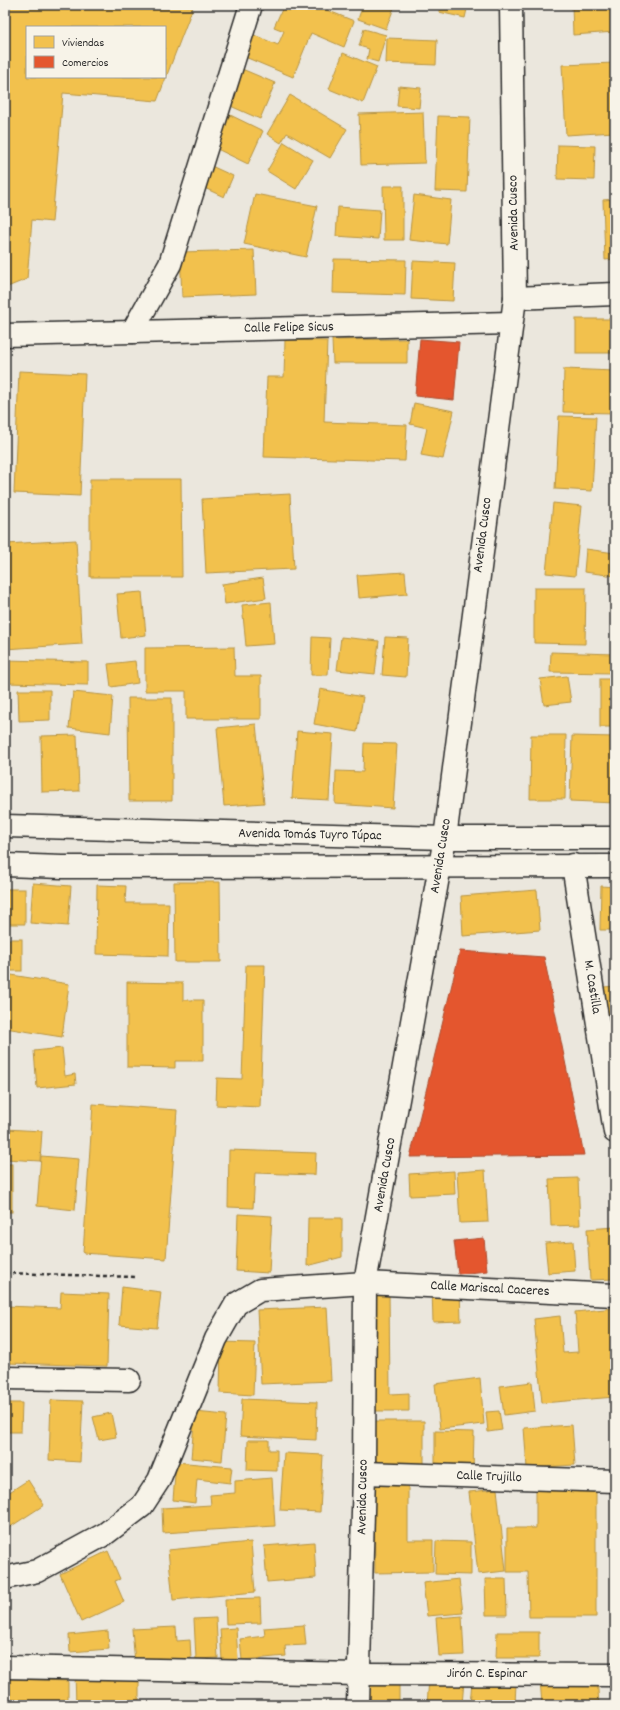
<svg xmlns="http://www.w3.org/2000/svg" width="620" height="1710" viewBox="0 0 620 1710" font-family="Dekko,sans-serif">
  <rect width="100%" height="100%" fill="#ebe7dd"/>
  <filter id="ink" filterUnits="userSpaceOnUse"><feTurbulence type="fractalNoise" baseFrequency=".025" numOctaves="2"/><feDisplacementMap in="SourceGraphic" scale="8" xChannelSelector="R" yChannelSelector="G"/><feConvolveMatrix kernelMatrix="1 2 1 2 8 2 1 2 1" color-interpolation-filters="sRGB"/></filter>
  <g filter="url(#ink)">
    <!-- homes -->
    <g fill="#f2c14e" stroke="#b69444" fill-rule="evenodd">
      <path d="M5,5h173l15,2 -36,94 -94,-8 -11,129 -20,-2 -5,59 -22,9zM27,27h138v50h-138z"/>
      <path d="M284,5h30l40,16 -10,26 -33,-14 -18,44 -48,-20 9,-22 24,10 6,-14 -10,-4z"/>
      <path d="M363,5h32l-9,24 -28,-10z"/>
      <path d="M440,5h28l-3,13 -26,-6z"/>
      <path d="M572,5h43v27l-42,3z"/>
      <path d="M364,29l22,6 -8,27 -11,-3 2,-10 -10,-3z"/>
      <path d="M387,38l50,2 -1,25 -50,-2z"/>
      <path d="M343,53l34,14 -14,36 -34,-14z"/>
      <path d="M615,63v22h-2l2,47 -49,3 -4,-70z"/>
      <path d="M242,69l33,14 -15,36 -34,-15z"/>
      <path d="M399,86l22,2 -2,20 -22,-2z"/>
      <path d="M290,95l57,34 -17,29 -43,-25 -6,10 -14,-9z"/>
      <path d="M224,112l39,19 -15,33 -39,-19z"/>
      <path d="M423,112l2,51 -64,2 -2,-51z"/>
      <path d="M438,116l32,1 -3,75 -32,-1z"/>
      <path d="M284,142l29,18 -17,29 -29,-18z"/>
      <path d="M558,145l37,1 -1,34 -37,-1z"/>
      <path d="M207,164l26,12 -9,21 -26,-12z"/>
      <path d="M383,186h20v54h-19z"/>
      <path d="M255,194l62,12 -11,51 -62,-13z"/>
      <path d="M414,195l37,5 -4,44 -38,-4z"/>
      <path d="M615,199v60l-10,1 -2,-60z"/>
      <path d="M338,207l42,3 -2,29 -42,-3z"/>
      <path d="M254,250l2,44 -74,3 -2,-45z"/>
      <path d="M334,259l72,1 -1,35 -72,-2z"/>
      <path d="M413,261l42,2 -2,38 -42,-2z"/>
      <rect x="576" y="319" width="39" height="34"/>
      <path d="M407,339v24h-74l-1,-23z"/>
      <path d="M285,340l42,1 -3,81 83,3 -2,36 -141,-4 3,-80h17z"/>
      <path d="M564,369l51,2v42l-52,-1z"/>
      <path d="M19,371l66,3 -5,122 -66,-3z"/>
      <path d="M414,403l40,8 -11,48 -22,-4 6,-27 -17,-4z"/>
      <path d="M559,416l37,1 -4,74 -37,-2z"/>
      <path d="M90,479h91l1,98h-92z"/>
      <path d="M290,494l4,75 -88,4 -4,-74z"/>
      <path d="M553,503l29,3 -7,70 -29,-3z"/>
      <path d="M76,540l6,104 -77,5v-105z"/>
      <path d="M586,549l29,4v23l-31,-4z"/>
      <path d="M405,572l2,22 -48,4 -2,-23z"/>
      <path d="M263,578l3,20 -41,6 -3,-20z"/>
      <path d="M534,588h52l-1,56 -51,-1z"/>
      <rect x="614" y="591" width="1" height="56"/>
      <path d="M142,592l4,43 -25,3 -4,-44z"/>
      <path d="M271,602l3,42 -28,2 -4,-41z"/>
      <path d="M312,637l18,1 -2,37h-17z"/>
      <path d="M341,637l38,4 -4,33 -38,-4z"/>
      <path d="M385,637l23,1 -2,39 -24,-2z"/>
      <path d="M234,647l1,29h26v43h-75v-28h-41v-43z"/>
      <path d="M551,652l63,2 -1,19 -63,-1z"/>
      <path d="M5,660l83,2v23l-82,-2 -1,21z"/>
      <path d="M135,661l3,22 -27,4 -3,-23z"/>
      <path d="M567,676l4,26 -27,3 -4,-26z"/>
      <rect x="600" y="679" width="15" height="48"/>
      <path d="M320,689l43,8 -6,35 -43,-8z"/>
      <path d="M18,690h32v30l-31,1z"/>
      <path d="M73,692l40,4 -3,37 -41,-5z"/>
      <path d="M128,698h44v103h-43z"/>
      <path d="M256,724l8,79 -40,3 -7,-78z"/>
      <path d="M297,731l36,3 -4,66 -37,-2z"/>
      <path d="M77,735l2,56 -37,1 -1,-56z"/>
      <path d="M531,735h35l-1,64h-35z"/>
      <path d="M572,736l43,1v66l-45,-2z"/>
      <path d="M364,743l33,1 -4,64 -58,-4 1,-33 27,1z"/>
      <path d="M174,882h46l1,80h-46z"/>
      <path d="M33,883l38,3 -3,40 -38,-3z"/>
      <path d="M97,885l29,1 -1,17h44l-1,53 -72,-2z"/>
      <path d="M601,886l14,1v43h-15z"/>
      <rect x="5" y="889" width="20" height="35"/>
      <path d="M537,890l3,40 -77,6 -2,-40z"/>
      <rect x="5" y="939" width="17" height="32"/>
      <path d="M246,965h19l-5,142 -44,-2 1,-27 25,1z"/>
      <path d="M5,974l64,10 -7,53 -57,-9z"/>
      <path d="M127,982l56,1v17h20v61h-28v7l-48,-1z"/>
      <path d="M615,986v29l-9,1 -2,-29z"/>
      <path d="M615,1037v44l-6,-43z"/>
      <path d="M62,1048l3,28 10,-2 1,10 -39,4 -3,-37z"/>
      <path d="M93,1104l84,6 -11,149 -83,-6z"/>
      <path d="M5,1129l37,2 -2,30 -35,-2z"/>
      <path d="M229,1150l87,3 -1,22 -60,-2 -2,35 -25,-1z"/>
      <path d="M41,1156l38,3 -4,51 -38,-4z"/>
      <rect x="5" y="1164" width="7" height="48"/>
      <path d="M485,1170l3,52 -28,1 -3,-51z"/>
      <path d="M454,1171l1,23 -45,2 -1,-22z"/>
      <path d="M578,1178l2,47 -29,1 -2,-47z"/>
      <path d="M238,1214l34,2 -3,57 -33,-2z"/>
      <path d="M308,1218h34v39l-35,9z"/>
      <path d="M615,1227v52l-25,1 -3,-51z"/>
      <path d="M573,1241l2,30 -27,2 -3,-30z"/>
      <path d="M122,1287l39,5 -4,36 -38,-3z"/>
      <path d="M460,1288l1,33 -28,1 -1,-32z"/>
      <path d="M368,1291h21l1,103 19,-1v18h-40z"/>
      <path d="M61,1292l48,2 -2,72 -102,-3v-57l55,2z"/>
      <path d="M327,1307l4,74 -70,3 -4,-74z"/>
      <path d="M615,1308v89l-73,6 -8,-84 26,-3 3,37 15,-1 -3,-40z"/>
      <path d="M221,1342l34,1 -2,52 -33,-2z"/>
      <path d="M480,1378l4,46 -44,5 -5,-45z"/>
      <path d="M532,1382l3,29 -31,4 -4,-29z"/>
      <path d="M242,1399l75,3 -1,38 -76,-4z"/>
      <path d="M51,1400l32,1 -3,61 -31,-2z"/>
      <path d="M5,1403h17l-1,29h-14v12h-2z"/>
      <path d="M499,1411l3,19 -14,2 -2,-20z"/>
      <path d="M195,1412l31,3 -4,46 -31,-3z"/>
      <path d="M111,1413l5,24 -17,3 -6,-23z"/>
      <path d="M367,1421h57v46l-57,1z"/>
      <path d="M572,1425l3,40 -48,3 -3,-40z"/>
      <path d="M435,1431l39,1 -1,41h-38z"/>
      <path d="M248,1440h21v10h8v21l-30,-1z"/>
      <path d="M284,1453l39,2 -3,57 -40,-2z"/>
      <path d="M176,1462l56,5 -2,16 -33,-4 -2,24 -22,-3z"/>
      <path d="M408,1476v64h25v32l-58,1 -1,-96z"/>
      <path d="M272,1478l3,48 -112,7 -1,-25 49,-3 -1,-10 25,-2v-12z"/>
      <path d="M28,1480l16,25 -34,22 -5,-8v-24z"/>
      <path d="M536,1484h60v133h-67l-1,-45h-21v-44h29z"/>
      <path d="M497,1489l9,82 -28,3 -9,-82z"/>
      <path d="M436,1541l35,1v33l-36,-1z"/>
      <path d="M251,1542l4,50 -82,8 -5,-50z"/>
      <path d="M314,1542l2,36 -49,4 -3,-36z"/>
      <path d="M108,1551l12,28 -5,2 9,21 -43,20 -21,-48z"/>
      <path d="M459,1579l4,34 -36,3 -4,-33z"/>
      <path d="M485,1579h21l1,36h-21z"/>
      <path d="M260,1598l1,25 -35,1 -1,-25z"/>
      <path d="M462,1616l2,39 -25,1 -3,-38z"/>
      <path d="M216,1618l2,40 -22,1 -2,-40z"/>
      <path d="M304,1625l2,20 -21,1 1,10 -44,4 -2,-21 25,-3 -1,-8z"/>
      <path d="M176,1627l1,14 13,-1 1,19 -56,4 -3,-34z"/>
      <path d="M236,1628l2,31 -16,1 -2,-31z"/>
      <path d="M108,1631l1,18 -39,3 -1,-17z"/>
      <path d="M497,1632h42v26h-43z"/>
      <path d="M139,1673v32h-63l-1,-31z"/>
      <path d="M597,1676l2,29h-57l-2,-26z"/>
      <rect x="366" y="1677" width="33" height="28"/>
      <path d="M5,1679l63,2v24h-63z"/>
      <path d="M429,1679l35,2 -2,24h-35z"/>
      <path d="M472,1681l44,2 -1,22h-45z"/>
    </g>
    <!-- shops -->
    <g fill="#e4572e" stroke="#ac4a2d">
      <path d="M420,339l39,3 -5,58 -39,-4z"/>
      <path d="M460,951l84,6 40,198 -174,2z"/>
      <path d="M484,1238l3,33 -29,3 -4,-33z"/>
    </g>
    <g fill="none" stroke-linecap="round" stroke-linejoin="round">
      <defs>
        <g id="minor">
          <path d="M515,298l100,-4"/>
          <path d="M132,332l38,-68 81,-259"/>
          <path d="M5,335l506,-12"/>
          <path d="M573,865l42,267"/>
          <path d="M5,1378l124,2"/>
          <path d="M364,1473l251,8"/>
          <path d="M5,1578l32,-7 68,-37 37,-28 17,-26 57,-141 20,-35 24,-14 105,-7 250,12"/>
          <path d="M5,1667l354,7 256,1"/>
        </g>
        <path id="tertiary" d="M358,1705l6,-232 1,-190 80,-445 70,-540 -4,-293"/>
        <g id="primary">
          <path d="M5,826l440,12h170"/>
          <path d="M5,865l57,2 553,-1"/>
        </g>
      </defs>
      <!-- minor casing -->
      <use href="#minor" stroke="#2b2b2b" stroke-width="25"/>
      <!-- tertiary casing -->
      <use href="#tertiary" stroke="#2b2b2b" stroke-width="25"/>
      <!-- primary casing -->
      <use href="#primary" stroke="#2b2b2b" stroke-width="25"/>
      <!-- path -->
      <path stroke="#2b2b2b" stroke-width="2.5" stroke-dasharray="4 3" stroke-linecap="butt" d="M5,1273l131,4"/>
      <!-- minor -->
      <use href="#minor" stroke="#f7f3e8" stroke-width="22"/>
      <!-- tertiary -->
      <use href="#tertiary" stroke="#f7f3e8" stroke-width="22"/>
      <!-- primary -->
      <use href="#primary" stroke="#f7f3e8" stroke-width="22"/>
    </g>
  </g>
  <g text-anchor="middle" dominant-baseline="central" stroke-width="4" stroke-linejoin="round" paint-order="stroke">
    <!-- street labels -->
    <g font-size="14" fill="#2b2b2b" stroke="#f7f3e8">
      <text transform="translate(514 213) rotate(-91)">Avenida Cusco</text>
      <text transform="translate(289 328) rotate(-1)">Calle Felipe Sicus</text>
      <text transform="translate(483 535) rotate(-83)">Avenida Cusco</text>
      <text transform="translate(310 835) rotate(1)">Avenida Tomás Tuyro Túpac</text>
      <text transform="translate(441 856) rotate(-81)">Avenida Cusco</text>
      <text transform="translate(592 987) rotate(81)">M. Castilla</text>
      <text transform="translate(385 1175) rotate(-80)">Avenida Cusco</text>
      <text transform="translate(490 1289) rotate(3)">Calle Mariscal Caceres</text>
      <text transform="translate(489 1477) rotate(2)">Calle Trujillo</text>
      <text transform="translate(363 1497) rotate(-89)">Avenida Cusco</text>
      <text x="487" y="1674">Jirón C. Espinar</text>
    </g>
  </g>
  <!-- margin -->
  <rect width="620" height="1710" fill="none" stroke="#f7f3e8" stroke-width="20"/>
  <rect x="10" y="10" width="600" height="1690" fill="none" stroke="#2b2b2b" stroke-width="1.5" filter="url(#ink)"/>
  <!-- legend -->
  <rect x="26" y="26" width="140" height="52" fill="#f7f3e8" stroke="#a5a39c"/>
  <rect x="34" y="36" width="20" height="12" fill="#f2c14e" stroke="#a5a39c"/>
  <text x="62" y="46" font-size="12" fill="#2b2b2b">Viviendas</text>
  <rect x="34" y="56" width="20" height="12" fill="#e4572e" stroke="#a5a39c"/>
  <text x="62" y="66" font-size="12" fill="#2b2b2b">Comercios</text>
</svg>
